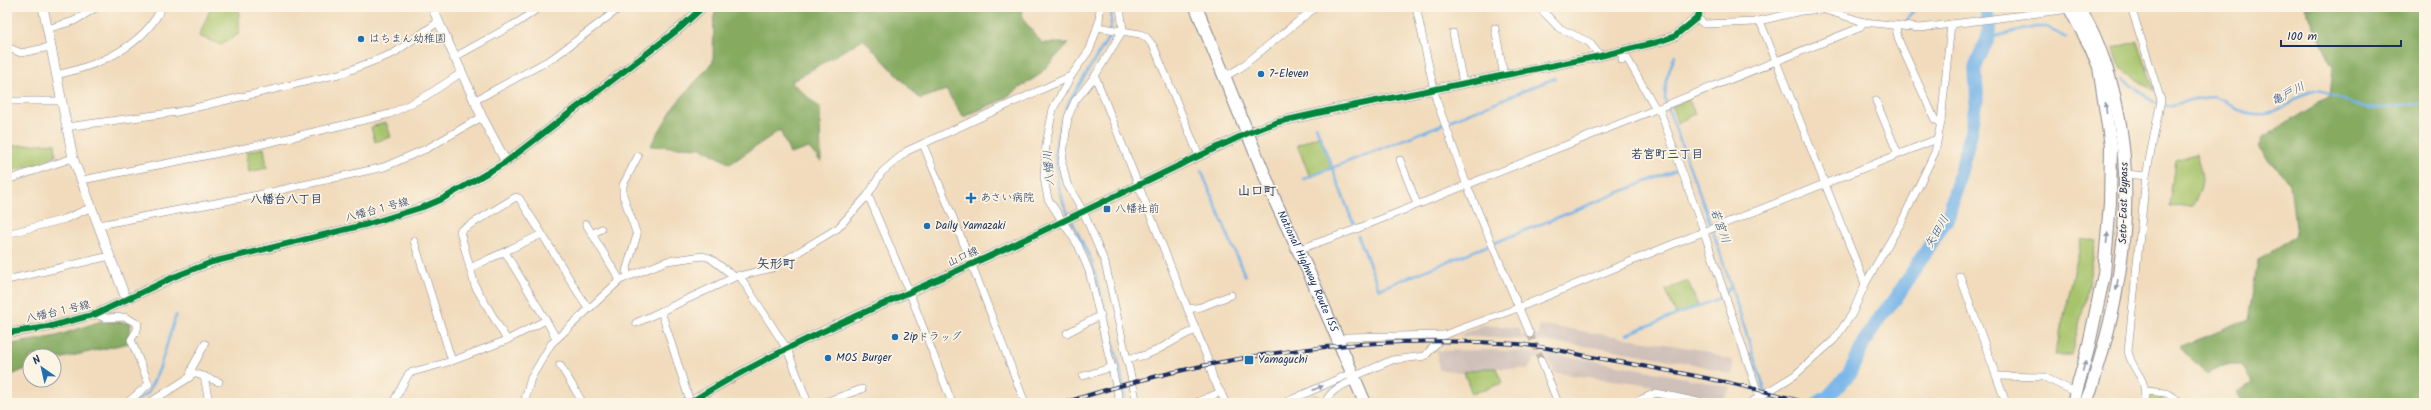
<svg xmlns="http://www.w3.org/2000/svg" width="2431" height="410" viewBox="0 0 2431 410" font-family="Kalam,'Klee One',sans-serif">
  <rect width="100%" height="100%" fill="#fcf5e5"/>
  <filter id="ink" filterUnits="userSpaceOnUse"><feTurbulence type="fractalNoise" baseFrequency=".025" numOctaves="2"/><feDisplacementMap in="SourceGraphic" scale="8" xChannelSelector="R" yChannelSelector="G"/><feConvolveMatrix kernelMatrix="1 2 1 2 8 2 1 2 1" color-interpolation-filters="sRGB"/></filter>
  <filter id="wash" filterUnits="userSpaceOnUse"><feTurbulence type="fractalNoise" baseFrequency=".012" numOctaves="4" result="noise"/><feDisplacementMap in="SourceGraphic" scale="16" xChannelSelector="R" yChannelSelector="G"/><feGaussianBlur stdDeviation="0.9" result="paint"/><feColorMatrix in="noise" values="0 0 0 0 0 0 0 0 0 0 0 0 0 0 0 0 0 1.4 0 .05"/><feComposite in="paint" operator="in"/></filter>
  <g filter="url(#wash)">
    <rect width="100%" height="100%" fill="#f1dbbc"/>
    <!-- industrial -->
    <g fill="#cfc0ba">
      <path d="M1483,325l37,3 2,7h17v-9l17,1 141,22 36,12v14l-39,-11 -91,-16 -75,-8 -69,-4z"/>
      <path d="M1484,350l47,2 67,9 133,26 -9,13 -84,-17 -83,-10 -7,-14 -13,-1 -7,11 -32,-1 -32,4 -25,-2 -2,-19z"/>
    </g>
    <!-- green -->
    <g fill="#a7c46c" stroke="#617a65">
      <path d="M211,7h28v27l-18,11 -22,-9z"/>
      <path d="M2138,41l16,50 -34,-23 -6,-20z"/>
      <path d="M1689,100l6,14 -18,9 -5,-17z"/>
      <path d="M386,122l5,15 -16,5 -4,-15z"/>
      <path d="M1320,135l13,33 -23,9 -13,-32z"/>
      <path d="M55,143l1,12 -16,8 -33,9v-26z"/>
      <path d="M264,148l3,20 -18,4 -3,-20z"/>
      <path d="M2196,154c7,25 10,29 -4,52l-23,1 6,-47z"/>
      <path d="M2082,238l14,3 -11,61 -14,53h-16z"/>
      <path d="M1688,281l10,25 -22,9 -10,-25z"/>
      <path d="M1484,368h12l6,15 -30,11 -8,-22z"/>
      <path d="M2146,391h12l6,12h-20z"/>
      <path d="M1314,395l5,1 1,7h-26z"/>
    </g>
    <!-- forest -->
    <g fill="#85aa60" stroke="#506c5f">
      <path d="M719,7h301l5,15 17,21h27l-30,32 -37,25 -39,17 -17,-27 -26,9 -57,-60 -72,43 29,26 1,54 -12,-14 -19,6 -10,-24 -50,34 -28,-16 -52,-2 25,-41 38,-43 1,-47z"/>
      <path d="M2305,7h119v396h-181l-6,-11 15,-9 -10,-18h-16l-19,9 -28,-27 69,-27 10,-60 38,-24 -6,-52 -32,-36 4,-10 68,-42 3,-28z"/>
      <path d="M101,321l30,2 -2,20 -75,17v-4h-24v11l-23,10v-32l50,-9z"/>
    </g>
    <g fill="none" stroke-linecap="round" stroke-linejoin="round">
      <!-- stream -->
      <g stroke="#75b4e9" stroke-width="2.5">
        <path d="M1112,7l-2,28 -40,65 -8,21 -7,29 3,33 6,22 28,57 29,110 4,31"/>
        <path d="M1906,22l10,-15"/>
        <path d="M1988,38l48,-11h11l19,11"/>
        <path d="M1675,55l-9,25 -1,20 45,122 59,181"/>
        <path d="M2123,79l32,24 12,3 46,-10c12,2 16,10 26,14 8,3 19,5 27,4 18,-1 35,-23 49,-23 14,0 26,10 40,14 28,7 42,0 69,-2"/>
        <path d="M1449,121l106,-43"/>
        <path d="M1316,126l38,99"/>
        <path d="M1201,170l44,106"/>
        <path d="M1304,179l139,-55"/>
        <path d="M1358,235l21,54 110,-44"/>
        <path d="M1494,243l184,-74"/>
        <path d="M1627,334l93,-36 10,-11"/>
        <path d="M133,403l15,-10 12,-26 16,-52"/>
      </g>
      <!-- river -->
      <path stroke="#75b4e9" stroke-width="14" d="M1818,403l10,-6 21,-23 19,-39 12,-18 16,-19 52,-81 22,-80 7,-39 -2,-31 13,-29 1,-11 -3,-20"/>
    </g>
  </g>
  <g filter="url(#ink)">
    <g fill="none" stroke-linecap="round" stroke-linejoin="round">
      <!-- street-tunnel -->
      <path stroke="#c6b9a9" stroke-width="7" stroke-dasharray="7 3.5" stroke-linecap="butt" d="M1530,334l11,26"/>
      <defs>
        <g id="street">
          <path d="M1100,7l-1,15 -9,27 -19,27 -18,33 -7,35 -2,34 4,21 30,46 11,26 31,132"/>
          <path d="M1120,7l3,23 -28,46 -20,25 -7,16 -6,45 5,22 16,27 22,52 32,140"/>
          <path d="M1416,7l20,92 30,84 64,151"/>
          <path d="M1539,7l20,21 30,14 11,14"/>
          <path d="M2131,7l30,93 -15,76 -18,175c5,24 20,24 16,52"/>
          <path d="M1697,18l7,6 51,-2 46,-11 21,-2 42,13 56,6 166,-21"/>
          <path d="M1760,21l105,263"/>
          <path d="M1895,25l4,16 36,79 6,2"/>
          <path d="M1097,27l43,7 6,3 8,10 45,109"/>
          <path d="M1495,28l9,48"/>
          <path d="M47,29l27,-8 23,-14"/>
          <path d="M1453,33l10,50"/>
          <path d="M7,47l14,6 29,-6"/>
          <path d="M1622,50v10l5,-2 29,51"/>
          <path d="M453,58l67,-37 20,-14"/>
          <path d="M56,75c41,-9 87,-28 106,-68"/>
          <path d="M1095,76l113,284 5,18 13,25"/>
          <path d="M1224,77l16,-9 76,-61"/>
          <path d="M7,101h54"/>
          <path d="M474,101l79,-43 68,-51"/>
          <path d="M1876,101l22,53"/>
          <path d="M1659,108l45,124 55,164"/>
          <path d="M66,127l111,-15 166,-39 51,-20 44,-31"/>
          <path d="M923,144l44,108 58,151"/>
          <path d="M1400,160l17,44"/>
          <path d="M2126,174l20,2"/>
          <path d="M7,180l66,-22"/>
          <path d="M82,180l168,-33 140,-33 36,-18 35,-23"/>
          <path d="M868,195l41,96 43,112"/>
          <path d="M586,224l34,56"/>
          <path d="M99,225l159,-30 126,-28 44,-19 54,-31"/>
          <path d="M7,234l58,-15 27,-12"/>
          <path d="M592,234l9,-5"/>
          <path d="M414,241l38,120 55,-21"/>
          <path d="M1297,250l57,-20 505,-202 5,-6"/>
          <path d="M505,252l41,68"/>
          <path d="M470,268l-10,-37 56,-34 3,1 23,36"/>
          <path d="M739,275l48,74 21,54"/>
          <path d="M629,276l-3,-5 11,-36 -14,-40v-10l15,-29"/>
          <path d="M1960,276l46,127"/>
          <path d="M7,280l103,-24"/>
          <path d="M1188,309l13,-2 30,-12"/>
          <path d="M661,311l29,91"/>
          <path d="M96,314l9,4 20,-1 13,7 -1,6 -6,10 18,44 -22,19"/>
          <path d="M636,323l99,-46"/>
          <path d="M1067,333l34,-18"/>
          <path d="M556,338l-10,-18 -39,20 -32,-54 -5,-18 72,-34 46,75"/>
          <path d="M1337,340l10,-3 97,-2"/>
          <path d="M1126,358c28,0 45,-19 70,-28"/>
          <path d="M1541,360l17,43"/>
          <path d="M560,365l23,38"/>
          <path d="M191,372l28,10"/>
          <path d="M204,376l5,27"/>
          <path d="M1083,376l30,-9"/>
          <path d="M1997,376l47,1 33,16"/>
          <path d="M2146,391l20,2 16,10"/>
          <path d="M149,403l41,-26 2,-9 13,-24"/>
          <path d="M393,403l16,-30 43,-12"/>
          <path d="M524,403l7,-25 20,-34 69,-64 47,-19 36,-5 7,2 25,19 37,-9 66,-40 30,-33 14,-23 25,-21 164,-75"/>
          <path d="M822,403l40,-14"/>
          <path d="M1195,403l26,-11"/>
          <path d="M1284,403l63,-28 6,2"/>
          <path d="M1325,403c5,-12 14,-16 25,-21l3,-5 39,-17 33,-4 19,-21 74,-27 155,-64 264,-105"/>
          <path d="M1633,403l23,-10 47,10"/>
          <path d="M1750,403l45,-28 39,-35 18,-26 13,-30 37,-63 33,-69 6,-30 10,-98"/>
        </g>
        <g id="secondary">
          <path d="M43,7l30,151 53,141"/>
          <path d="M432,7l50,110 24,45"/>
          <path d="M7,333l41,-6 48,-13 80,-38 36,-14 156,-38 55,-17 21,-9 62,-36 174,-134 23,-21"/>
          <path d="M689,403c89,-56 187,-95 283,-139 92,-42 183,-88 276,-131l30,-11 58,-13 264,-53 58,-14 17,-6 22,-18 5,-11"/>
        </g>
        <g id="highway">
          <path id="s1" d="M1196,7l80,196 35,74 54,126"/>
          <path d="M2069,7l21,39 9,21 12,79 -1,57 -6,71 -16,75 -15,54"/>
          <path d="M2077,7c13,16 20,35 27,54 27,77 26,158 11,237 -5,29 -14,59 -23,88 -1,6 -5,11 -6,17"/>
        </g>
      </defs>
      <!-- street casing -->
      <use href="#street" stroke="#86858d" stroke-width="8"/>
      <!-- secondary casing -->
      <use href="#secondary" stroke="#86858d" stroke-width="10"/>
      <!-- highway casing -->
      <use href="#highway" stroke="#86858d" stroke-width="14"/>
      <!-- street -->
      <use href="#street" stroke="#fff" stroke-width="7"/>
      <!-- secondary -->
      <use href="#secondary" stroke="#fff" stroke-width="9"/>
      <!-- highway -->
      <use href="#highway" stroke="#fff" stroke-width="12"/>
      <defs>
        <path id="rail" d="M1064,403c145,-48 301,-70 453,-59 29,2 57,10 86,15 69,12 137,24 204,44"/>
      </defs>
      <!-- rail casing -->
      <use href="#rail" stroke="#1b2f5e" stroke-width="4"/>
      <!-- rail -->
      <use href="#rail" stroke="#fcf5e5" stroke-width="2.5" stroke-dasharray="8" stroke-linecap="butt"/>
      <defs>
        <g id="cycleway">
          <path d="M7,333l41,-6 48,-13 80,-38 36,-14 156,-38 55,-17 21,-9 62,-36 174,-134 23,-21"/>
          <path d="M689,403c89,-56 187,-95 283,-139 92,-42 183,-88 276,-131l30,-11 58,-13 264,-53 58,-14 17,-6 22,-18 5,-11"/>
        </g>
      </defs>
      <!-- cycleway casing -->
      <use href="#cycleway" stroke="#fcf5e5" stroke-width="8"/>
      <!-- cycleway -->
      <use href="#cycleway" stroke="#00873e" stroke-width="6"/>
    </g>
    <!-- one-way arrows -->
    <defs><path id="oneway-solid" d="M-6-.8H1V-3.2L6.5 0L1 3.2V.8H-6Z"/></defs>
    <g fill="#8d97ae">
      <use href="#oneway-solid" transform="translate(2106 108) rotate(-96)"/>
      <use href="#oneway-solid" transform="translate(2107 238) rotate(-85)"/>
      <use href="#oneway-solid" transform="translate(2117 285) rotate(99)"/>
      <use href="#oneway-solid" transform="translate(2084 366) rotate(-76)"/>
      <use href="#oneway-solid" transform="translate(1318 388) rotate(-23)"/>
    </g>
  </g>
  <!-- markers -->
  <g fill="#1f6fb2" stroke="#fcf5e5" stroke-width="1.5">
    <circle cx="361" cy="39" r="4"/>
    <circle cx="1261" cy="74" r="4"/>
    <path d="M969 192h4v4h4v4h-4v4h-4v-4h-4v-4h4z"/>
    <rect x="1103" y="205" width="8" height="8" rx="2"/>
    <circle cx="927" cy="226" r="4"/>
    <circle cx="895" cy="337" r="4"/>
    <circle cx="828" cy="358" r="4"/>
    <rect x="1244" y="355" width="10" height="10" rx="2"/>
  </g>
  <g text-anchor="middle" dominant-baseline="central" stroke-width="3.5" stroke-linejoin="round" paint-order="stroke">
    <!-- poi labels -->
    <g font-size="11" fill="#1b2f5e" stroke="#fcf5e5" text-anchor="start">
      <text x="369" y="39">はちまん幼稚園</text>
      <text x="1269" y="74">7-Eleven</text>
      <text x="980" y="198">あさい病院</text>
      <text x="1115" y="209">八幡社前</text>
      <text x="935" y="226">Daily Yamazaki</text>
      <text x="903" y="337">Zipドラッグ</text>
      <text x="836" y="358">MOS Burger</text>
      <text x="1258" y="360">Yamaguchi</text>
    </g>
    <!-- street labels -->
    <g font-size="11" fill="#1b2f5e" stroke="#fcf5e5">
      <text transform="translate(2124 203) rotate(-89)">Seto-East Bypass</text>
      <text transform="translate(377 210) rotate(-15)">八幡台１号線</text>
      <text transform="translate(963 257) rotate(-24)">山口線</text>
      <text stroke="none"><textPath href="#s1" startOffset="287">National Highway Route 155</textPath></text>
      <text transform="translate(58 312) rotate(-13)">八幡台１号線</text>
    </g>
    <!-- water labels -->
    <g font-size="12" font-style="italic" fill="#365788" stroke="#fcf5e5">
      <text transform="translate(2288 94) rotate(-28)">亀戸川</text>
      <text transform="translate(1049 168) rotate(-94)">八幡川</text>
      <text transform="translate(1720 226) rotate(71)">若宮川</text>
      <text transform="translate(1937 232) rotate(-60)">矢田川</text>
    </g>
    <!-- neighbourhood labels -->
    <g font-size="12" font-weight="bold" fill="#1b2f5e" stroke="#fcf5e5">
      <text x="1667" y="154">若宮町三丁目</text>
      <text x="286" y="199">八幡台八丁目</text>
    </g>
    <!-- quarter labels -->
    <g font-size="13" font-weight="bold" fill="#1b2f5e" stroke="#fcf5e5">
      <text x="1257" y="191">山口町</text>
      <text x="776" y="264">矢形町</text>
    </g>
  </g>
  <!-- margin -->
  <rect width="2431" height="410" fill="none" stroke="#fcf5e5" stroke-width="24"/>
  <!-- north arrow -->
  <g transform="translate(42 368) rotate(326)"><circle r="19" fill="#fcf5e5" stroke="#a2a6af"/>
  <path d="M0-3L7 15L0 10L-7 15Z" fill="#1f6fb2"/>
  <text y="-6" font-size="11" font-weight="bold" text-anchor="middle" fill="#1b2f5e">N</text>
  </g>
  <!-- scale -->
  <path d="M2281 40v6h120v-6" fill="none" stroke="#1b2f5e" stroke-width="2"/>
  <text x="2287" y="40" font-size="12" fill="#1b2f5e" stroke="#fcf5e5" stroke-width="3" paint-order="stroke">100 m</text>
</svg>
